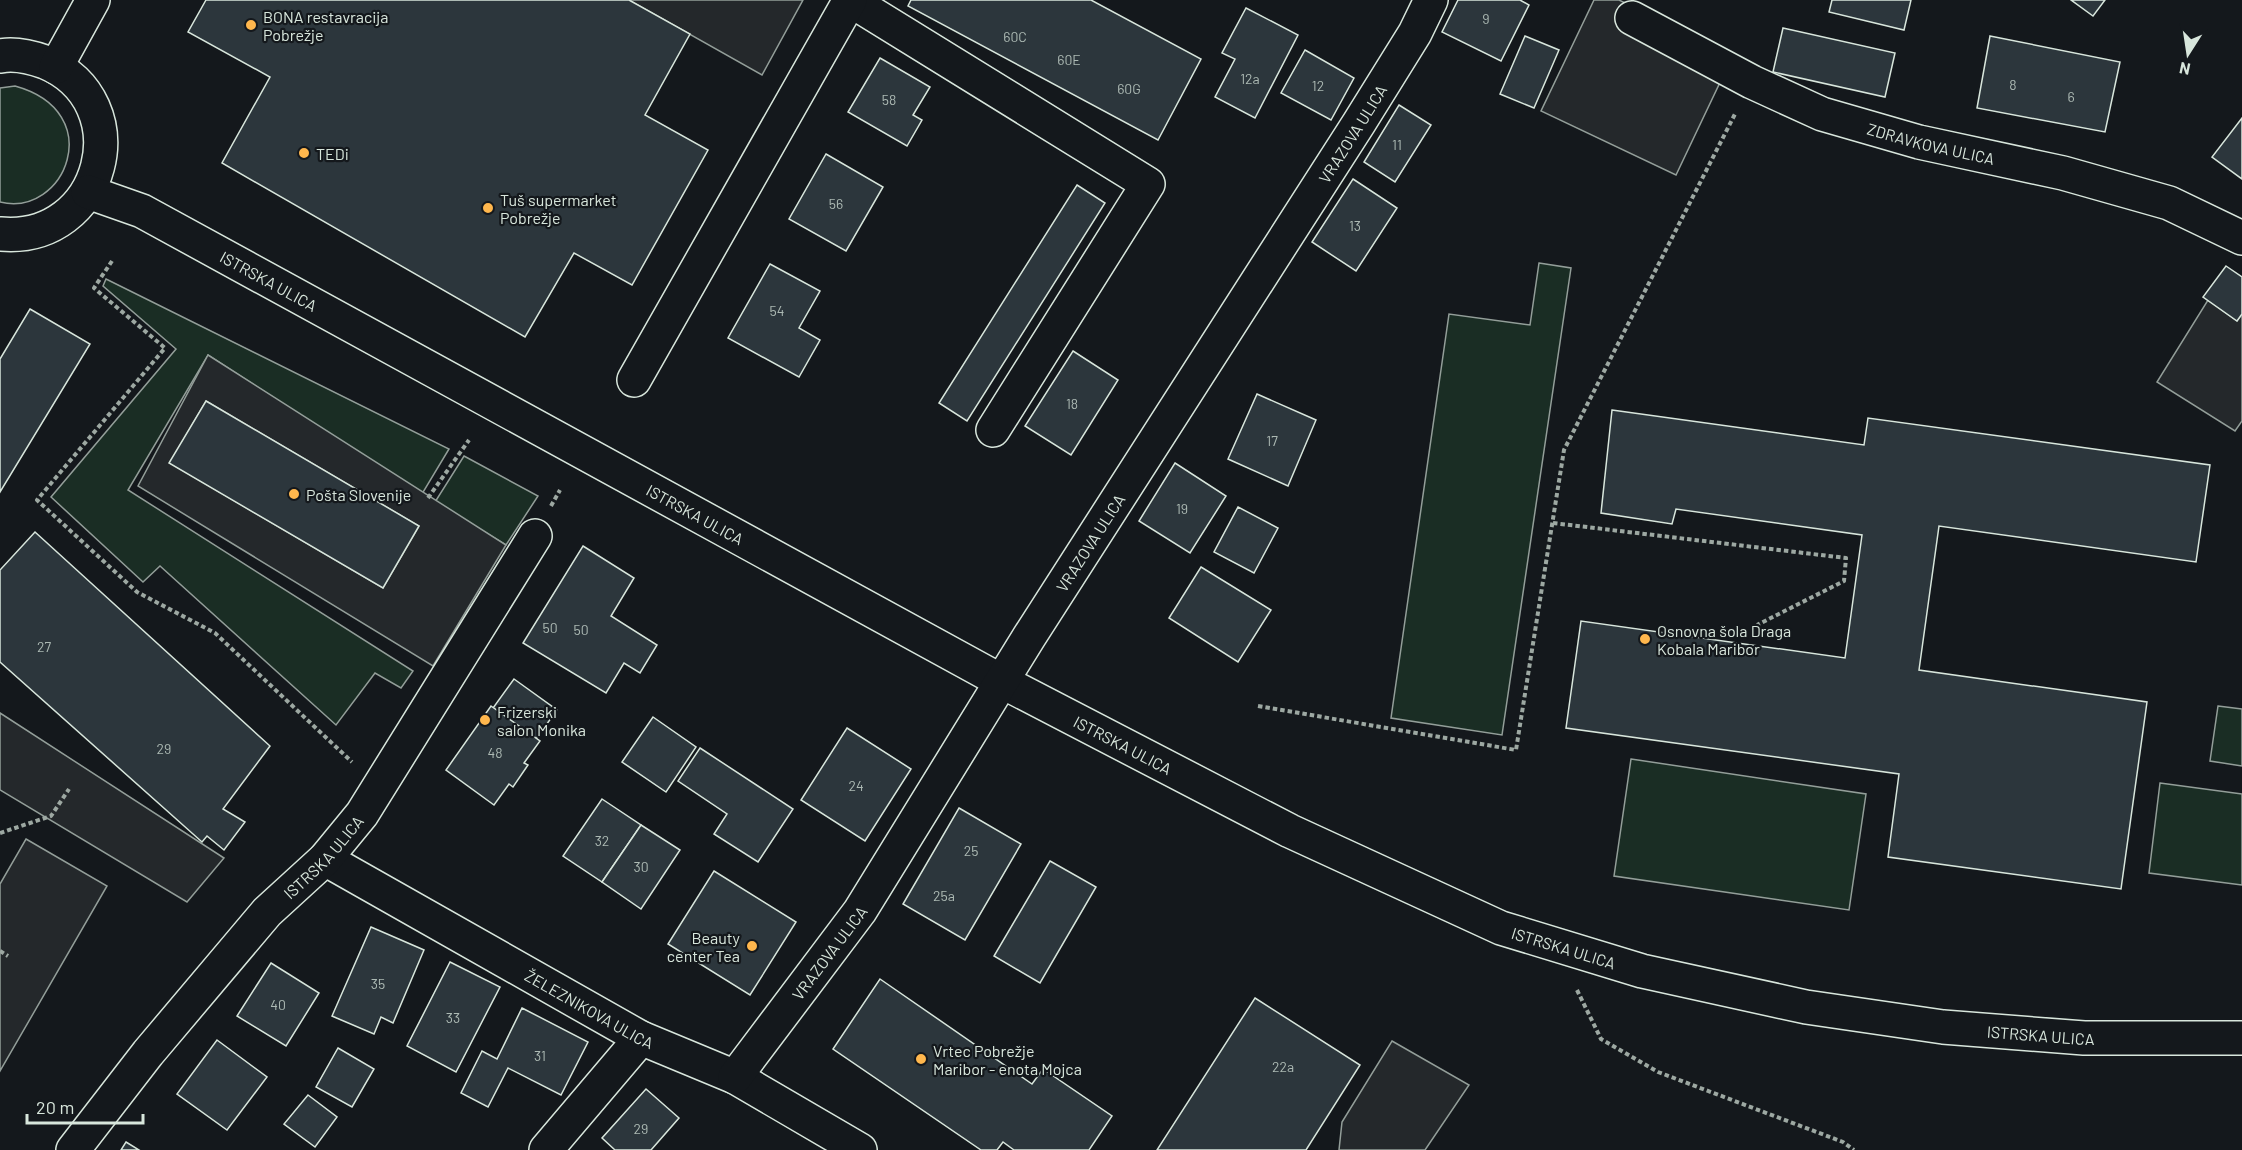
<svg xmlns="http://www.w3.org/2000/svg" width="2242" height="1150" viewBox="0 0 2242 1150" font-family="Barlow,sans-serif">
  <rect width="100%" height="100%" fill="#14181c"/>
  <!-- green -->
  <g fill="#1a2d24" stroke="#939e99" stroke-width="1.5">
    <path d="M15,86c94,26 50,132 -15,116v-114z"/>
    <path d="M1539,263l32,5 -69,467 -111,-17 58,-404 81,11z"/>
    <path d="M106,279l343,170 -27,45 -214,-139 -80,135 285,181 -12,17 -26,-15 -39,52 -176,-159 -17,16 -92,-85 125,-148 -73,-63z"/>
    <path d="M464,456l74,40 -32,49 -71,-43z"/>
    <path d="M2218,706l24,3v57l-32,-5z"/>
    <path d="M1631,759l235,35 -17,116 -235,-34z"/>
    <path d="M2160,783l82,11v91l-93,-12z"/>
  </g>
  <!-- parking -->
  <g fill="#24282b" stroke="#939e99" stroke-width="1.5" fill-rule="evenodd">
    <path d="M629,0h174l-41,75z"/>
    <path d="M1594,0h25l114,55 -57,120 -135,-64z"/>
    <path d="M2208,300l29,21 5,-7v107l-7,10 -78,-49z"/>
    <path d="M208,355l298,190 -73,121 -295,-180zM206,401l213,125 -36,62 -213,-125z"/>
    <path d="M0,713l224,145 -37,44 -187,-112z"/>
    <path d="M26,839l81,47 -107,185v-187z"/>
    <path d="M1392,1041l77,44 -44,65h-86l3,-28z"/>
  </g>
  <!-- building -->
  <g fill="#2c363c" stroke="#d8e6dc" stroke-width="1.5">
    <path d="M206,0h423l61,34 -45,81 63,35 -76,135 -58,-32 -49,84 -303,-174 48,-86 -82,-45z"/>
    <path d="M911,0h180l110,59 -43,81 -250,-134z"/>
    <path d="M1458,0h62l9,5 -28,56 -59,-29z"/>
    <path d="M1832,0h79l-7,30 -75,-18z"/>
    <path d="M2071,0h34l-12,16z"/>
    <path d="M1246,8l52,27 -43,83 -40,-21 20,-38 -13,-6z"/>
    <path d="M1783,28l112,25 -10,44 -112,-25z"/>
    <path d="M1525,36l34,14 -25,58 -34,-14z"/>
    <path d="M1990,36l130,26 -15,70 -128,-24z"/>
    <path d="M1305,50l49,28 -23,42 -50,-27z"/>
    <path d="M880,58l50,29 -17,28 9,5 -15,26 -59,-34z"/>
    <path d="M1399,105l32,20 -36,57 -31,-20z"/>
    <path d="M2242,118v61l-30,-22z"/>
    <path d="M826,154l57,33 -37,64 -57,-32z"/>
    <path d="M1353,179l44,29 -41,63 -44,-29z"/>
    <path d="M1077,185l28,18 -138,218 -28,-18z"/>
    <path d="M770,264l50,27 -21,37 21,12 -21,37 -71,-39z"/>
    <path d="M2226,266l16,11v37l-5,7 -34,-24z"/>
    <path d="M30,309l60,35 -90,148v-133z"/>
    <path d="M1073,351l45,29 -47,75 -46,-29z"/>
    <path d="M1257,394l59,26 -28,66 -60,-27z"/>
    <path d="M206,401l213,125 -36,62 -214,-125z"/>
    <path d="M1612,410l252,35 4,-27 342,47 -14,97 -257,-36 -20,144 228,32 -26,187 -233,-32 11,-83 -333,-46 15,-107 264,37 17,-123 -186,-26 -4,15 -71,-11z"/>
    <path d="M1175,463l51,33 -36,57 -51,-32z"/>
    <path d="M1238,507l40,21 -24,45 -40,-21z"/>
    <path d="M35,532l235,214 -47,63 22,13 -21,28 -17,-14 -5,6 -202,-180v-92z"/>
    <path d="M583,546l51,32 -23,38 46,29 -17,28 -16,-10 -18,30 -83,-50z"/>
    <path d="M1201,567l70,43 -33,52 -69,-44z"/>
    <path d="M514,679l43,31 -21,29 -43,-31z"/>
    <path d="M491,706l49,35 -16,22 4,2 -15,22 -4,-3 -15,21 -48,-35z"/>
    <path d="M653,717l43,30 -30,45 -44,-30z"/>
    <path d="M847,728l64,41 -46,72 -64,-41z"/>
    <path d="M700,748l93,61 -35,53 -44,-28 13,-20 -49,-33z"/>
    <path d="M602,799l39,26 -39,57 -39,-26z"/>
    <path d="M959,808l62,36 -56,96 -62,-36z"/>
    <path d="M641,825l39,25 -39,59 -39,-27z"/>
    <path d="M1050,861l46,26 -56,96 -46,-27z"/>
    <path d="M714,871l82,51 -46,73 -82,-51z"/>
    <path d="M371,927l53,23 -31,73 -12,-6 -7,17 -42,-18z"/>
    <path d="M450,962l50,25 -44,85 -49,-26z"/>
    <path d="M271,963l48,30 -33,53 -49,-30z"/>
    <path d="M880,979l152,105 11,-15 69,47 -23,34h-75l-11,-8 -6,8h-16l-148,-101z"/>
    <path d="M1255,998l105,67 -54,85h-149z"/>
    <path d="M522,1008l66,34 -27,53 -53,-27 -20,39 -27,-14 21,-42 15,8z"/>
    <path d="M217,1040l50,37 -40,53 -50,-36z"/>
    <path d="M338,1048l36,21 -22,38 -36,-20z"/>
    <path d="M646,1089l33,29 -28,32h-36l-13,-12z"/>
    <path d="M308,1095l29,22 -22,30 -31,-23z"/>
    <path d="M126,1142l13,8h-18z"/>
  </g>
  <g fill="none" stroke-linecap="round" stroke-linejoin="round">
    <defs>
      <g id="minor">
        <path d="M850,0l298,184 -155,246"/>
        <path id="s1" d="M1632,18l120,64 70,32 97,28 144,31 106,30 73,35"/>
        <path d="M0,56c15,-3 31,1 45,6 96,40 59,182 -45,172"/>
        <path d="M56,67l37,-67"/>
        <path id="s2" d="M88,192l54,19 859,470 289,150 211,97 141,43 164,36 137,20 141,11h158"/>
        <path d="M634,380l216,-380"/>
        <path id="s3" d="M325,859l316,179 94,39 125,73"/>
        <path id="s4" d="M735,1077l125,-166 169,-274 330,-514 56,-90 16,-33"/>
        <path id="s5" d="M73,1150l75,-97 119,-141 58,-53 37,-45 173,-278"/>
        <path d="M546,1150l95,-112"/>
      </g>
    </defs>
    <!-- minor casing -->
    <use href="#minor" stroke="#d8e6dc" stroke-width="36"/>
    <!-- path -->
    <g stroke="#9da8a2" stroke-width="4" stroke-dasharray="4.5 3" stroke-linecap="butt">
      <path d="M112,261l-18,27 71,60 -128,152 100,92 78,41 137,129"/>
      <path d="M428,498l41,-58"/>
      <path d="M551,506l9,-16"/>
      <path d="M1553,523l293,35 -2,23 -87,44"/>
      <path d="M1258,706l258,44 48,-300 171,-336"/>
      <path d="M0,833l51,-17 18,-27"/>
      <path d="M0,951l8,5"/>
      <path d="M1577,990l24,49 57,33 185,70 11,8"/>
    </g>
    <!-- minor -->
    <use href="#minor" stroke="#14181c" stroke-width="33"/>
  </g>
  <!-- markers -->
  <g fill="#ffb74d" stroke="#14181c" stroke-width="2">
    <circle cx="251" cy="25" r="6"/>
    <circle cx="304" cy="153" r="6"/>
    <circle cx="488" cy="208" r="6"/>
    <circle cx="294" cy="494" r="6"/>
    <circle cx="1645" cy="639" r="6"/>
    <circle cx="485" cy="720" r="6"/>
    <circle cx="752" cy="946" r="6"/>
    <circle cx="921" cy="1059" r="6"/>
  </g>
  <g text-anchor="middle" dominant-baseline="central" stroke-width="4.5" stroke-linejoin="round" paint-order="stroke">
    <!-- number labels -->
    <g font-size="14" fill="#adbab4">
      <text x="1486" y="18">9</text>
      <text x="1015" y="36">60C</text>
      <text x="1069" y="59">60E</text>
      <text x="1250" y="78">12a</text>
      <text x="2013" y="84">8</text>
      <text x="1318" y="85">12</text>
      <text x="1129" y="88">60G</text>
      <text x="2071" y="96">6</text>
      <text x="889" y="99">58</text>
      <text x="1397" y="144">11</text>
      <text x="836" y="203">56</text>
      <text x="1355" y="225">13</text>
      <text x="777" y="310">54</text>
      <text x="1072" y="403">18</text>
      <text x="1272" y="440">17</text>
      <text x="1182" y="508">19</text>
      <text x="550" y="627">50</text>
      <text x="581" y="629">50</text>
      <text x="44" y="646">27</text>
      <text x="164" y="748">29</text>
      <text x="495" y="752">48</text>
      <text x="856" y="785">24</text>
      <text x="602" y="840">32</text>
      <text x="971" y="850">25</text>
      <text x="641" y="866">30</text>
      <text x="944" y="895">25a</text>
      <text x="378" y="983">35</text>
      <text x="278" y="1004">40</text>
      <text x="453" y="1017">33</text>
      <text x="540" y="1055">31</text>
      <text x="1283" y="1066">22a</text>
      <text x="641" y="1128">29</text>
    </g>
    <!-- poi labels -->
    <g font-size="16" fill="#d8e6dc" stroke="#14181c" text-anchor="start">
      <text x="263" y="16">BONA restavracija<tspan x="263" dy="18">Pobrežje</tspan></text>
      <text x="316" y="153">TEDi</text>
      <text x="500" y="199">Tuš supermarket<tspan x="500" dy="18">Pobrežje</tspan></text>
      <text x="306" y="494">Pošta Slovenije</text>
      <text x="1657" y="630">Osnovna šola Draga<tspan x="1657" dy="18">Kobala Maribor</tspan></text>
      <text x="497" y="711">Frizerski<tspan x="497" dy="18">salon Monika</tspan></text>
      <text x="740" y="937" text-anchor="end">Beauty<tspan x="740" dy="18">center Tea</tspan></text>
      <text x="933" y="1050">Vrtec Pobrežje<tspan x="933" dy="18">Maribor - enota Mojca</tspan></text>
    </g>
    <!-- street labels -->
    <g font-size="16" fill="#d8e6dc" stroke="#14181c">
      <text stroke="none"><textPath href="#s4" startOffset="1128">VRAZOVA ULICA</textPath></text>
      <text stroke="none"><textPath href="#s1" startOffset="326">ZDRAVKOVA ULICA</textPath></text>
      <text stroke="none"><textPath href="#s2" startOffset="202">ISTRSKA ULICA</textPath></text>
      <text stroke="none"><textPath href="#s2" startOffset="688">ISTRSKA ULICA</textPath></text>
      <text stroke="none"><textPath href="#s4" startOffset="642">VRAZOVA ULICA</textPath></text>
      <text stroke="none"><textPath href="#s2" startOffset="1174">ISTRSKA ULICA</textPath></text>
      <text stroke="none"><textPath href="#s5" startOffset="386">ISTRSKA ULICA</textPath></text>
      <text stroke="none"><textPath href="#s2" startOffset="1660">ISTRSKA ULICA</textPath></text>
      <text stroke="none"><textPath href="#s4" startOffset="156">VRAZOVA ULICA</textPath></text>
      <text stroke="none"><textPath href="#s3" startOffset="304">ŽELEZNIKOVA ULICA</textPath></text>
      <text stroke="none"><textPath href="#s2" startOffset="2146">ISTRSKA ULICA</textPath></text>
    </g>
  </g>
  <!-- north arrow -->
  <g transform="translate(2188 54) rotate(192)" stroke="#14181c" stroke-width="4.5" paint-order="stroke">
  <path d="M0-4.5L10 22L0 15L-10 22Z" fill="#d8e6dc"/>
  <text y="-9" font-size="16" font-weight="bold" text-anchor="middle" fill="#d8e6dc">N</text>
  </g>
  <!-- scale -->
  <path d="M27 1114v9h116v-9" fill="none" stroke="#d8e6dc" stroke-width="3"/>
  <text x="36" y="1114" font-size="18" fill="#d8e6dc" stroke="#14181c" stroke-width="4.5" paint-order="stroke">20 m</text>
</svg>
